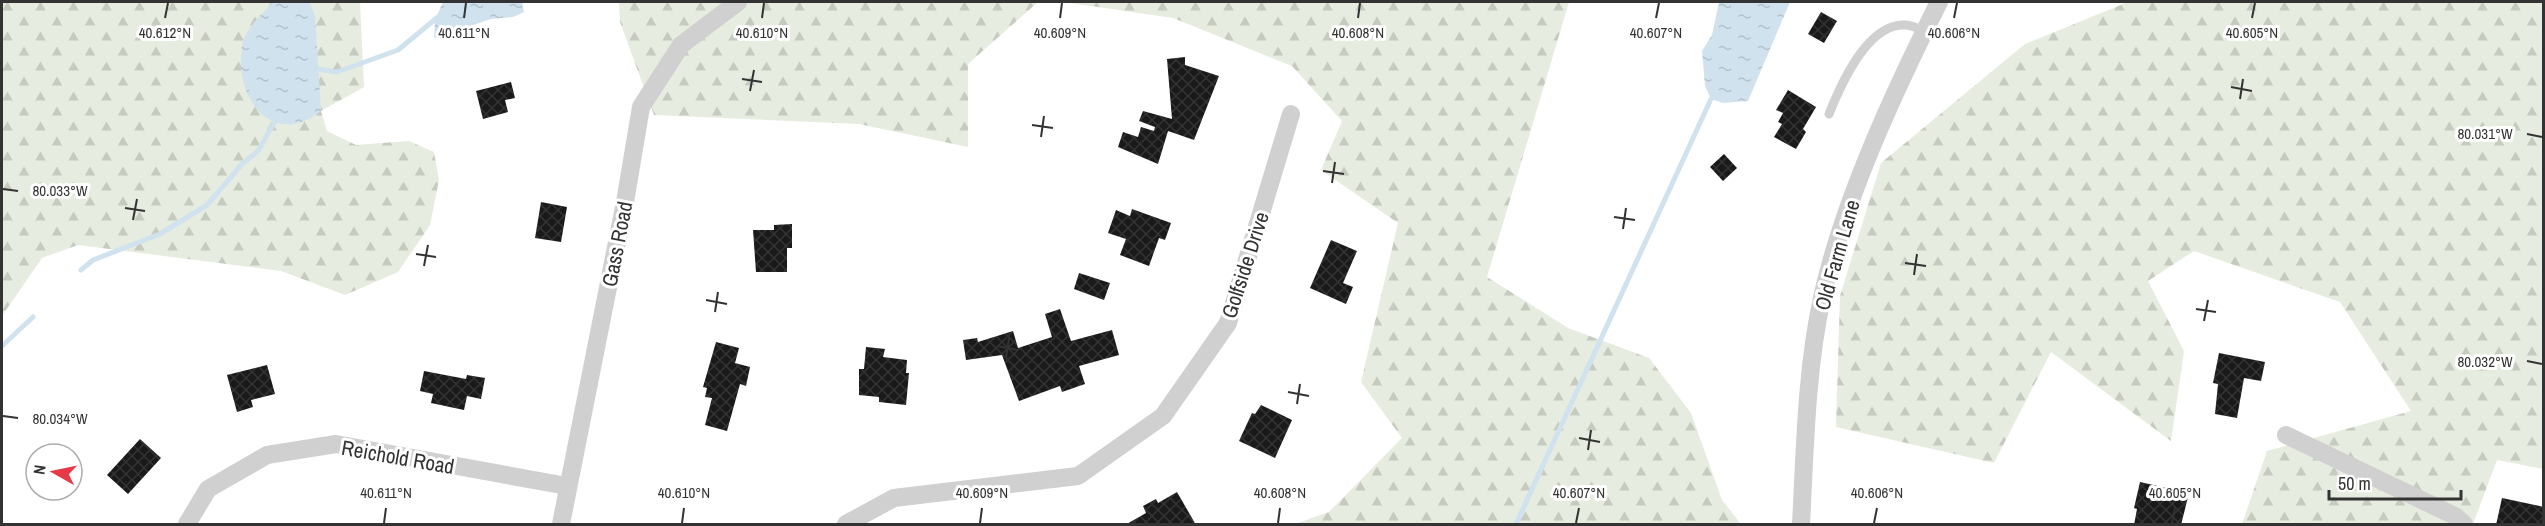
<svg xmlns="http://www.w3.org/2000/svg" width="2545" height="526" viewBox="0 0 2545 526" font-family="'Archivo Narrow',sans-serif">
  <defs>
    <pattern id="forest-firs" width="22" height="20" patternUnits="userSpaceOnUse" patternTransform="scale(1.5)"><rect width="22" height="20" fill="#e6ecdf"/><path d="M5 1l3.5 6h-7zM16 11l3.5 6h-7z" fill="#c6cbc0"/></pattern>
    <pattern id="water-ripples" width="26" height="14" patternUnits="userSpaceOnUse" patternTransform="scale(1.5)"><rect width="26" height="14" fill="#cfe2ee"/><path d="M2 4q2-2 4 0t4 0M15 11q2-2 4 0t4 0" fill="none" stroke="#b2c2cd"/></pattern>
    <pattern id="building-cross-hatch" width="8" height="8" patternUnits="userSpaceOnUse" patternTransform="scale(1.5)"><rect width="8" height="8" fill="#1a1a1a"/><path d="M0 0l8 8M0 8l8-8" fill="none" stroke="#333"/></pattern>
  </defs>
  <rect width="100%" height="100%" fill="#fff"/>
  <!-- forest -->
  <g fill="url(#forest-firs)">
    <path d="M2,2h358l4,85 -43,24 6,20 29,14 53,-4 25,11 5,28 -9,45 -32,47 -53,23 -64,-24 -203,-26 -36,13 -40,58z"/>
    <path d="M619,2h419l-70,62v83l-109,-23 -205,-9 -34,-93z"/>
    <path d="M1064,2h505l-82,275 81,51 81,30 42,55 31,87 19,24h-446l34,-12 73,-74 -41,-56 37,-159 -77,-53 21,-49 -50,-55 -119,-48z"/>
    <path d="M2128,2h415v467l-46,-9 -24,64h-231l25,-73 144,-40 -71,-109 -146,-51 -46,30 36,70 -13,90 -120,-89 -57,111 -158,-36 4,-131 41,-133 144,-119z"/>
  </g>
  <!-- water -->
  <g fill="url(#water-ripples)">
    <path d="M273,2h36l6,13 6,96c-51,40 -90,-18 -78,-69 4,-15 20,-29 30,-40z"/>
    <path d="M443,2h79l2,10 -11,5 -22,2 -57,19 1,-18z"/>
    <path d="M1719,2h71l-42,99 -25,2 -12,-4 -6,-13 -3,-35 10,-16z"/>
  </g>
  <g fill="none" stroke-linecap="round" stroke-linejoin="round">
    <!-- stream -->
    <g stroke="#cfe2ee" stroke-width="5">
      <path d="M315,72l3,-3 19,3 61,-22 40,-33"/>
      <path d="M81,270l12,-10 67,-26 47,-29 36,-42 15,-12 20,-35"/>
      <path d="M2,346l31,-29"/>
      <path d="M1516,524l195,-425"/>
    </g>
  </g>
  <!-- building -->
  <g fill="url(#building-cross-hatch)">
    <path d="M1821,12l16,9 -13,22 -16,-9z"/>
    <path d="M1185,57v8l34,11 -25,64 -26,-9 -10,33 -40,-17 5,-15 15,5 3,-10 13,4 1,-4 -16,-6 4,-10 29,8 -5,-60z"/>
    <path d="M511,82l4,16 -10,2 3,12 -25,7 -7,-28z"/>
    <path d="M1788,90l28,17 -13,22 3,3 -10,17 -22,-12 8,-13 -4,-2 5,-9 -7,-3z"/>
    <path d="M1724,154l13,14 -14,13 -13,-14z"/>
    <path d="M541,202l26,5 -6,35 -26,-4z"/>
    <path d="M1132,209l39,14 -6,17 -6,-2 -10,28 -29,-11 6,-16 -18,-6 8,-23 14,6z"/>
    <path d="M792,224v24h-5v24h-31l-3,-42h21v-5z"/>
    <path d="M1331,240l26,11 -14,32 10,4 -7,17 -36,-16z"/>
    <path d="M1079,273l31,10 -6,17 -30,-11z"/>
    <path d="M1060,309l11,32 41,-11 7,25 -40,11 6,18 -23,8 -2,-6 -41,15 -17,-46 -36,5 -3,-20 14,-2 1,4 35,-11 5,17 34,-11 -7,-23z"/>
    <path d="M716,342l23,6 -4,15 15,4 -4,19 -6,-2 -13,47 -22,-6 7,-27 -7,-1 2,-9 -4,-1z"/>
    <path d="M866,347l19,2 -2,8 24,3 -1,13h3l-3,32 -27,-3v-5l-20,-2v-26h5z"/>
    <path d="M2219,353l46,9 -4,19 -17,-3 -7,40 -22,-4 3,-30 -5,-1z"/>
    <path d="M267,365l8,29 -24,6 2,7 -16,5 -10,-37z"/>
    <path d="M424,371l42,8 1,-4 18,3 -4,21 -14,-3 -3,14 -33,-7 2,-9 -13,-3z"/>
    <path d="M1261,405l31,15 -17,38 -36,-17 13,-28 3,1z"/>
    <path d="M140,439l21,19 -33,36 -21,-19z"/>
    <path d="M2140,482l49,11 -8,32h-47l3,-16 -3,-1z"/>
    <path d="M1177,492l19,33h-71l21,-12 -3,-7 13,-7 2,4z"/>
    <path d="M2502,498l42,9v18h-48z"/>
  </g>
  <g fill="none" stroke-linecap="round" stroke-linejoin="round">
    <!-- lane -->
    <path stroke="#d0d0d0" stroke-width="9" d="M1829,114c12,-30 39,-92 77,-89 6,0 13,4 18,6"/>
    <!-- street -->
    <g stroke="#d0d0d0" stroke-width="18">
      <path d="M2286,435l169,81 9,8"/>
      <path d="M187,524l21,-35 59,-34 69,-11 231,42"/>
      <path d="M561,524l64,-322 16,-95 40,-62 57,-43"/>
      <path d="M846,524l48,-26 184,-22 85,-60 65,-93 63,-209"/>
      <path d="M1801,524c4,-74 5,-153 21,-226 21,-97 73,-208 117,-296"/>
    </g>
  </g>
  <!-- ticks -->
  <path fill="none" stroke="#333" stroke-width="2" d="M165,18l3,-15M464,18l2,-15M762,18l2,-15M1060,18l2,-15M1358,18l2,-15M1656,18l3,-15M1954,18l3,-15M2252,18l3,-15M742,79l20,3M2231,87l21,4M750,91l4,-21M2240,99l3,-20M1032,125l21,3M2527,134l15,3M1041,137l3,-21M1323,171l21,3M1332,183l3,-21M3,189l15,2M125,208l20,3M1614,217l21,3M133,220l4,-21M1623,229l3,-21M416,254l20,3M1905,263l21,3M424,266l4,-21M1914,275l3,-21M706,300l21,4M2196,309l20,3M715,312l3,-20M2204,321l4,-21M997,346l21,4M1006,358l3,-20M2527,361l15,3M1288,392l21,4M1297,404l3,-20M3,416l15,2M1579,438l21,4M1588,450l3,-20M384,523l2,-15M682,523l2,-15M980,523l2,-15M1278,523l2,-15M1576,523l3,-15M1874,523l3,-15M2172,523l3,-15"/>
  <g text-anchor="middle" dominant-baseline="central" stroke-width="6" stroke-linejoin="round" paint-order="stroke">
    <!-- street labels -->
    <g font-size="21" fill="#333" stroke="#fff">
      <text transform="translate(617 244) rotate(-79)">Gass Road</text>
      <text transform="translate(1837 255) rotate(-74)">Old Farm Lane</text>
      <text transform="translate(1245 265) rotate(-72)">Golfside Drive</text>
      <text transform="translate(398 457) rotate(10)">Reichold Road</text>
    </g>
  </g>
  <g font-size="15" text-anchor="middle" fill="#333" stroke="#fff" stroke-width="6" stroke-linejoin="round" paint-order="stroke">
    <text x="165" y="38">40.612°N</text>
    <text x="464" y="38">40.611°N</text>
    <text x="762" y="38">40.610°N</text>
    <text x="1060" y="38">40.609°N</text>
    <text x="1358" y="38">40.608°N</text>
    <text x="1656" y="38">40.607°N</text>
    <text x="1954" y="38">40.606°N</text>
    <text x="2252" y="38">40.605°N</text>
    <text x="2485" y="139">80.031°W</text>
    <text x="60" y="196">80.033°W</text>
    <text x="2485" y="367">80.032°W</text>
    <text x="60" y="424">80.034°W</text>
    <text x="386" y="498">40.611°N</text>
    <text x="684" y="498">40.610°N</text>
    <text x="982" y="498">40.609°N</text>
    <text x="1280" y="498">40.608°N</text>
    <text x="1579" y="498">40.607°N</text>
    <text x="1877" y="498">40.606°N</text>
    <text x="2175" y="498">40.605°N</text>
  </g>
  <!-- border -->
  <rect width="2545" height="526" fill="none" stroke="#333333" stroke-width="6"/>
  <!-- north arrow -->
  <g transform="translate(54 472) rotate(279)"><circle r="28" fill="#ffffff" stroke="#adadad" stroke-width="1.5"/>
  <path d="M0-4.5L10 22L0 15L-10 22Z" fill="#e63946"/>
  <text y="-9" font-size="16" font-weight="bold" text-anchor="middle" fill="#333333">N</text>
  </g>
  <!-- scale -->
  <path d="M2329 490v9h132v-9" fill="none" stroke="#333333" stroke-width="3"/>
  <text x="2338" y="490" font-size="18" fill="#333333" stroke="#ffffff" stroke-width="4.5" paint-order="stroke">50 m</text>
</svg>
